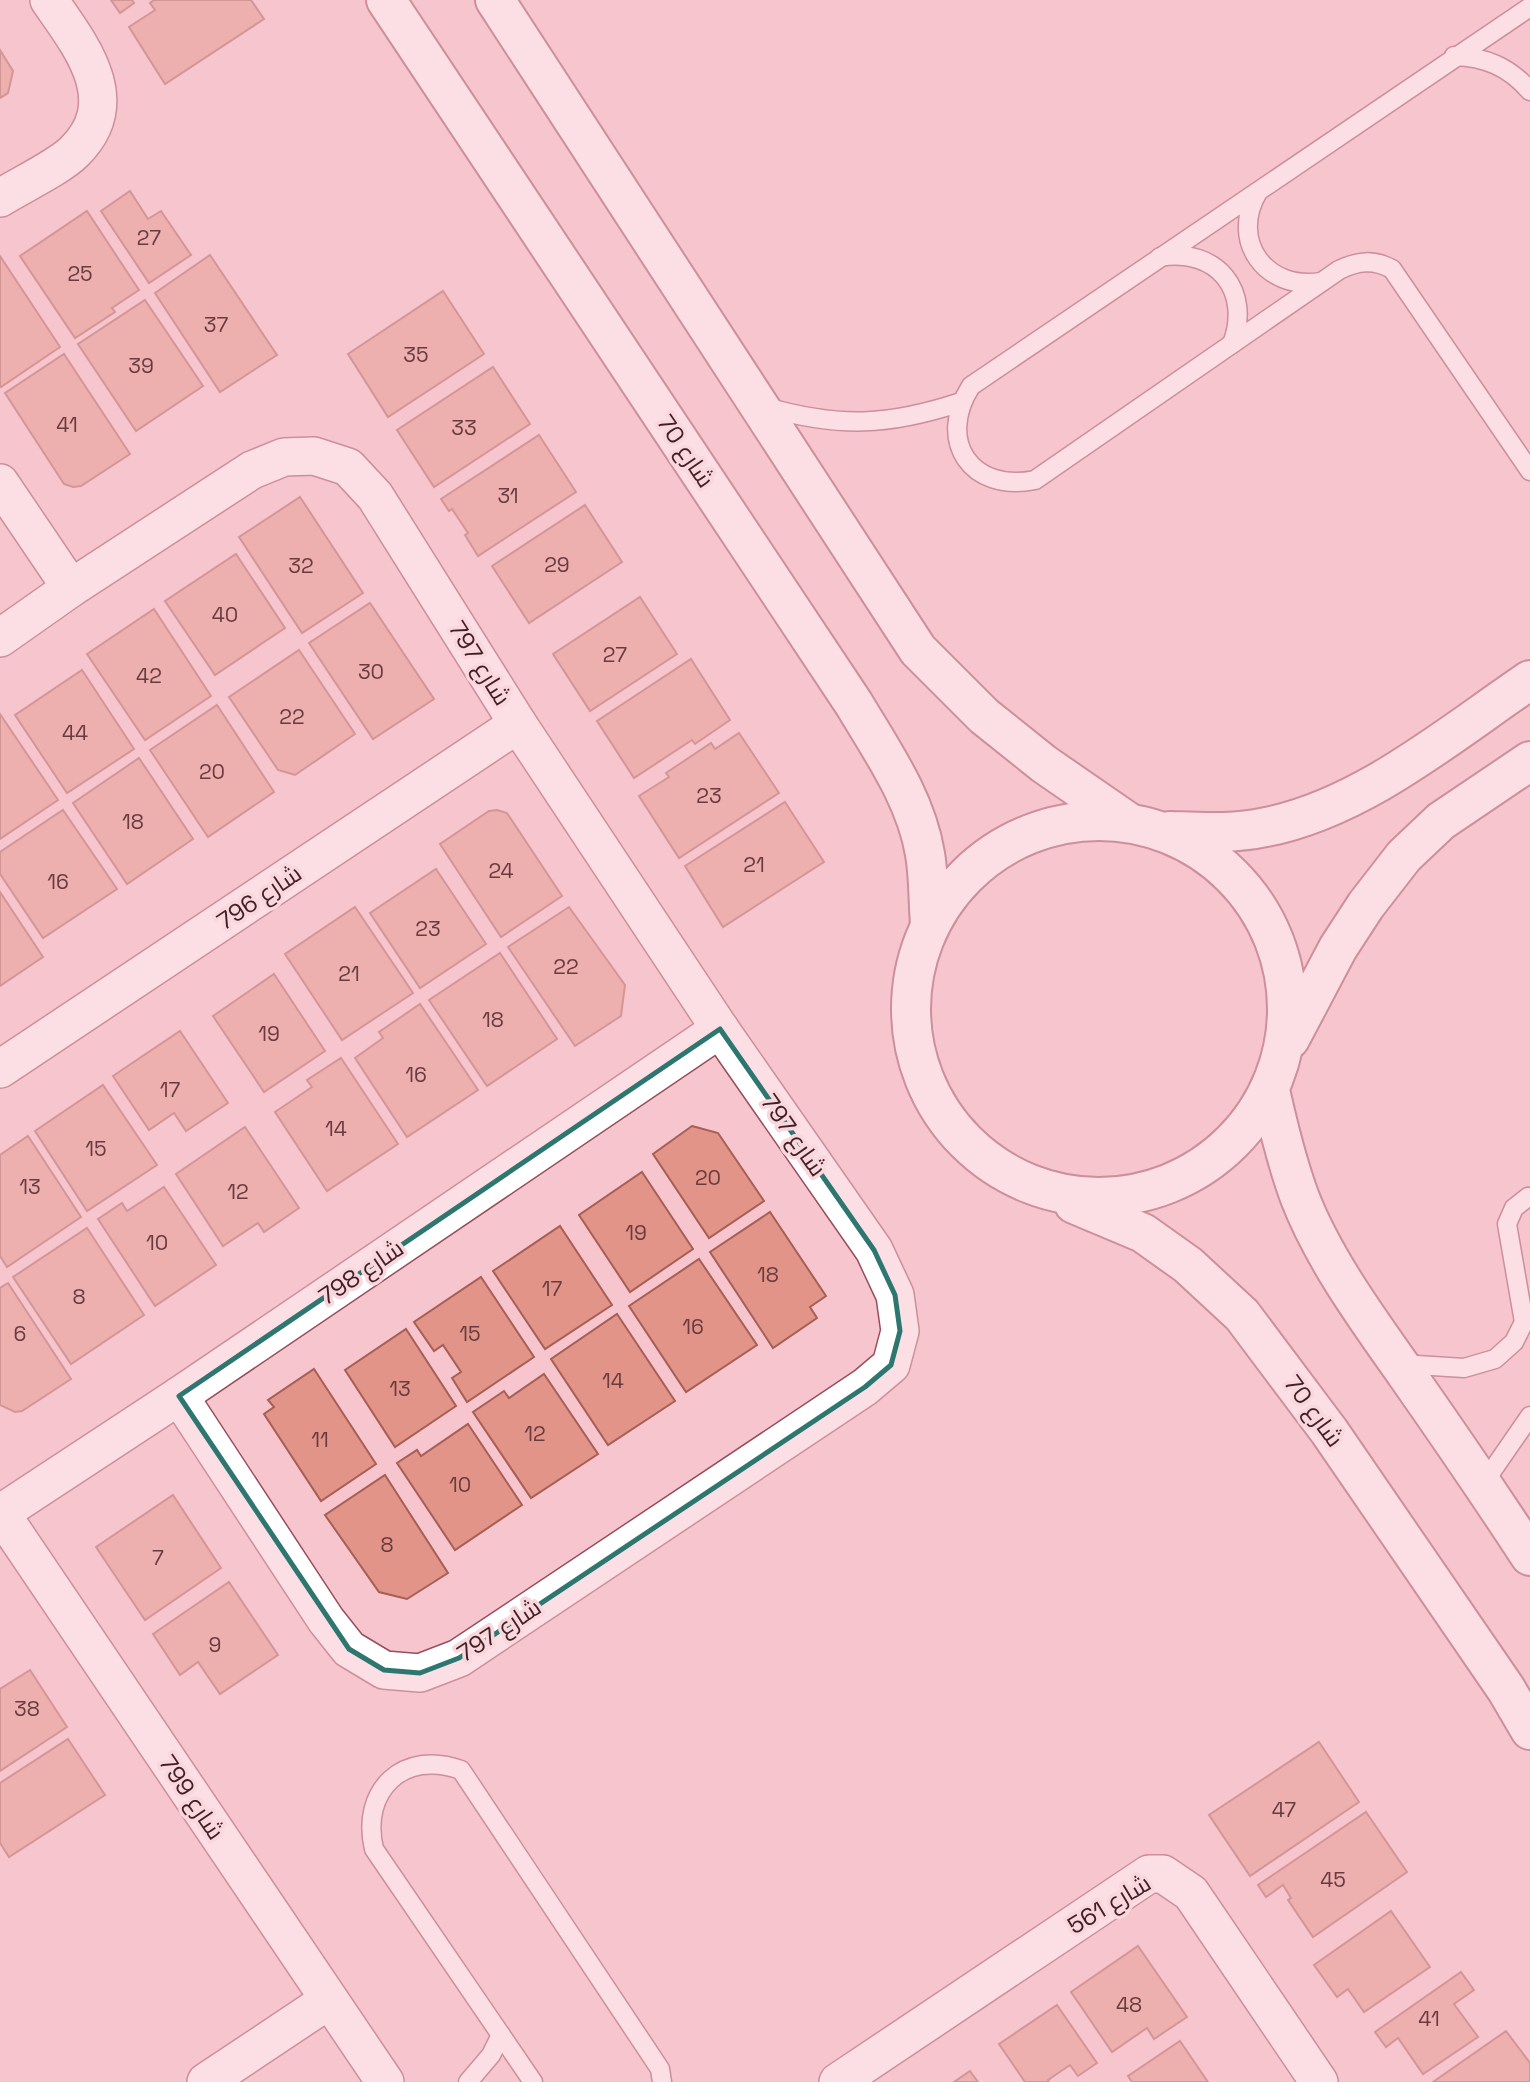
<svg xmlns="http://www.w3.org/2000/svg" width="1530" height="2082" viewBox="0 0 1530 2082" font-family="'Space Grotesk',Cairo,sans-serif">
  <rect width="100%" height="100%" fill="#f7c5cd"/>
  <!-- building -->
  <g fill="#e39489" stroke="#a75e55" stroke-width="2">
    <path d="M111,0h21l2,3 -14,10z"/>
    <path d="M154,0h97l13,19 -99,65 -36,-57 26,-17 -5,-7z"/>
    <path d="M0,50l13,21 -5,22 -8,5z"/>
    <path d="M130,191l18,28 13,-8 30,44 -42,28 -48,-72z"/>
    <path d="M87,211l52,79 -27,18 3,4 -40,26 -55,-82z"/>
    <path d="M210,255l67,100 -57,37 -65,-99z"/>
    <path d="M0,256l60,91 -59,40 -1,-2z"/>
    <path d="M443,291l41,63 -96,63 -40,-63z"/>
    <path d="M145,300l58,86 -67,45 -58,-87z"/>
    <path d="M64,354l66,100 -49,32 -8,1 -9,-3 -59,-91z"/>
    <path d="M493,367l37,57 -96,63 -37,-57z"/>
    <path d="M539,435l37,57 -98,64 -13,-21 3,-2 -16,-24 -3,2 -8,-12z"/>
    <path d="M300,497l63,96 -61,40 -63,-96z"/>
    <path d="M585,505l37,57 -93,61 -37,-57z"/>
    <path d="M236,554l49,74 -70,47 -50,-74z"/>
    <path d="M640,597l37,57 -87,57 -37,-57z"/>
    <path d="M370,603l64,96 -61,40 -64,-96z"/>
    <path d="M154,609l57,87 -66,44 -58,-86z"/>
    <path d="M299,650l56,84 -60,41 -17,-5 -49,-73z"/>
    <path d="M691,659l39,61 -35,24 -3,-4 -58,38 -37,-57z"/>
    <path d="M82,670l52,79 -67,44 -52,-78z"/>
    <path d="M217,705l57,87 -66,45 -58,-87z"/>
    <path d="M0,714l58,86 -58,39z"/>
    <path d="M739,733l40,60 -100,65 -40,-62 30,-19 -3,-4 45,-30 4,6z"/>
    <path d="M139,758l54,81 -66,45 -54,-81z"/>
    <path d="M785,802l39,60 -101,65 -38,-61z"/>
    <path d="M63,810l54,79 -74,49 -43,-64v-22z"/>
    <path d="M497,810l10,3 55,83 -61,41 -61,-93 49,-33z"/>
    <path d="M436,869l50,75 -66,44 -50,-75z"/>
    <path d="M0,892l43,65 -43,29z"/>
    <path d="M355,907l58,86 -71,47 -57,-86z"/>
    <path d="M569,907l56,78 -4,31 -46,30 -67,-99z"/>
    <path d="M500,953l57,86 -70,47 -58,-86z"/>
    <path d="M274,974l51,77 -61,41 -51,-76z"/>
    <path d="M420,1004l58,86 -71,47 -52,-79 28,-20 -4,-6z"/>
    <path d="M180,1031l48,72 -42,28 -12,-18 -25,17 -36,-54z"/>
    <path d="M341,1058l57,86 -71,47 -52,-79 37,-25 -5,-7z"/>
    <path d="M103,1085l54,80 -70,46 -52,-80z"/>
    <path d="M692,1126l26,7 46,68 -55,37 -56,-84z"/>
    <path d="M245,1127l54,81 -35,24 -6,-9 -35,23 -47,-72z"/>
    <path d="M28,1136l53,81 -74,50 -7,-11v-101z"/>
    <path d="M642,1172l51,77 -63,43 -51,-77z"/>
    <path d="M164,1187l52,78 -61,41 -57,-87 24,-16 5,8z"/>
    <path d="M770,1212l56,84 -16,11 7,11 -44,30 -63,-96z"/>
    <path d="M560,1226l52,79 -67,44 -52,-78z"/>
    <path d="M87,1228l57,87 -73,49 -58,-87z"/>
    <path d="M699,1259l58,86 -71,47 -57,-86z"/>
    <path d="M481,1277l53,80 -67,45 -15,-24 9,-6 -18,-27 -9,6 -20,-29z"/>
    <path d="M8,1283l63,96 -49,32 -7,1 -15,-7v-117z"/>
    <path d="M617,1314l58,87 -67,44 -57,-86z"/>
    <path d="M406,1329l50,77 -61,41 -50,-77z"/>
    <path d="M314,1369l62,95 -55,37 -57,-87 10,-7 -6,-7z"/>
    <path d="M544,1374l54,80 -67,44 -58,-86 31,-21 5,7z"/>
    <path d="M468,1424l54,81 -67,45 -58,-87 20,-13 4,6z"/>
    <path d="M385,1475l63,98 -41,26 -28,-7 -54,-77z"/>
    <path d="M173,1495l48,73 -76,52 -49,-73z"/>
    <path d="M229,1582l49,73 -58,39 -22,-32 -18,13 -27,-41z"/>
    <path d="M30,1670l37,57 -67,44v-82z"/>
    <path d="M68,1739l37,56 -96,62 -9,-14v-60z"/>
    <path d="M1319,1742l40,60 -109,74 -41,-61z"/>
    <path d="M1366,1812l41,60 -94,65 -25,-37 3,-2 -8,-13 -17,12 -8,-12z"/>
    <path d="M1391,1911l39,56 -66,45 -16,-23 -11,8 -23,-32z"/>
    <path d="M1138,1946l49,71 -33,22 -7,-11 -35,24 -41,-60z"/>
    <path d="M1461,1972l13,18 -20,14 24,33 -55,37 -25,-36 -12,9 -11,-15z"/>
    <path d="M1057,2005l40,58 -19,13 -8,-11 -22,15 1,2h-24l-26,-38z"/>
    <path d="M1506,2031l24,32v19h-97z"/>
    <path d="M1180,2041l28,41h-76l-4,-6z"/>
    <path d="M970,2071l8,11h-24z"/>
  </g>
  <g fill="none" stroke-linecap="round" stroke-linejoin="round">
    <defs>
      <g id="service">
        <path d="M1530,7l-559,379c-35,55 0,107 64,94l304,-210c19,-9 34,-11 53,-1l138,202"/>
        <path d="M1454,56c32,1 55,11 76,35"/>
        <path d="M1258,192c-29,49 8,99 63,90"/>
        <path d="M1160,257c57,-10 92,34 72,87"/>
        <path d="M766,407c73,21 123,19 195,-5"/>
        <path d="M1401,1364l63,4 31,-9 19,-17 10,-20 -17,-98 7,-16 14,-11 2,1"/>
        <path d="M1483,1484l47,-68"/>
        <path d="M468,2082l23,-27 10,-20"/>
        <path d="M533,2082l-159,-233c-14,-59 30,-100 87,-79l199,299 2,13"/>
      </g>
      <g id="minor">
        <path d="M0,198c19,-12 59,-31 74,-46 52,-51 7,-106 -25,-152"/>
        <path d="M0,483l71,105"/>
        <path d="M0,638l71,-50 181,-118 32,-13 30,-1 34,11 27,29 143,228 202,305 154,221 21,45 5,36 -9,34 -26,22 -406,271 -39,15 -36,-3 -35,-21 -23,-29 -147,-224"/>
        <path d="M0,1069l518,-345"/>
        <path d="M0,1512l385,570"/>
        <path d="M1,1513l178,-117 541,-367"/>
        <path d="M206,2082l123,-82"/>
        <path d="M838,2082l311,-208h14l28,19 128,189"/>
      </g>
      <g id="secondary">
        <path d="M386,0l468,704c28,47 62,95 71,150 4,23 3,47 5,70"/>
        <path d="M495,0l423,650 66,66 60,48 84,58"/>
        <circle cx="1099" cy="1009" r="188"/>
        <path d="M1170,831c33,1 64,3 96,-4 97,-19 184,-93 264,-147"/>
        <path d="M1290,1039l48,-91 28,-43 38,-49 37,-35 89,-60"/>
        <path d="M1270,1090c8,36 17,73 30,108 24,62 69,123 107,177 42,60 83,120 123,181"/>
        <path d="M1074,1204l69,29 45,32 54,50 87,116 177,258 24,41"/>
      </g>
    </defs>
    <!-- service casing -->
    <use href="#service" stroke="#974e5e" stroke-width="21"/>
    <!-- minor casing -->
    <use href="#minor" stroke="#974e5e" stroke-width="40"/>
    <!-- secondary casing -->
    <use href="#secondary" stroke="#974e5e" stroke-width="42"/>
    <!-- service -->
    <use href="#service" stroke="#fff" stroke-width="18"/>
    <!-- minor -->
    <use href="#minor" stroke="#fff" stroke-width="37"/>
    <!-- secondary -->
    <use href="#secondary" stroke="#fff" stroke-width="38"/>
  </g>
  <!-- marked area -->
  <path d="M0 0H1530V2082H0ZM720,1029l154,221 21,45 5,36 -9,34 -26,22 -406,271 -39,15 -36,-3 -35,-21 -170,-253z" fill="#f7c5cd" fill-opacity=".55" fill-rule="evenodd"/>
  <path fill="none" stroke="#2e7670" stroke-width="5" stroke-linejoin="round" d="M720,1029l154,221 21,45 5,36 -9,34 -26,22 -406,271 -39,15 -36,-3 -35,-21 -170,-253z"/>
  <g text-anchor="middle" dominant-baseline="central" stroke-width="7" stroke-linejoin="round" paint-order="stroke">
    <!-- number labels -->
    <g font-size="21" fill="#683c3f">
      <text x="149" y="237">27</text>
      <text x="80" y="273">25</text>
      <text x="216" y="324">37</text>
      <text x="416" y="354">35</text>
      <text x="141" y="365">39</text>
      <text x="67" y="424">41</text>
      <text x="464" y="427">33</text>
      <text x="508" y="495">31</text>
      <text x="557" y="564">29</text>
      <text x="301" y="565">32</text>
      <text x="225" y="614">40</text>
      <text x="615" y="654">27</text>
      <text x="371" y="671">30</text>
      <text x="149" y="675">42</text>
      <text x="292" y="716">22</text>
      <text x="75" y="732">44</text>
      <text x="212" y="771">20</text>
      <text x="709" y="795">23</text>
      <text x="133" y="821">18</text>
      <text x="754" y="864">21</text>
      <text x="501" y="870">24</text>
      <text x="58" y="881">16</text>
      <text x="428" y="928">23</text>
      <text x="566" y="966">22</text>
      <text x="349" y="973">21</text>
      <text x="493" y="1019">18</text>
      <text x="269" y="1033">19</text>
      <text x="416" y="1074">16</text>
      <text x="170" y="1089">17</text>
      <text x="336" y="1128">14</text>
      <text x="96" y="1148">15</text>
      <text x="708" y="1177">20</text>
      <text x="30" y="1186">13</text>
      <text x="238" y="1191">12</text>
      <text x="636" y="1232">19</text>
      <text x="157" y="1242">10</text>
      <text x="768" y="1274">18</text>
      <text x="552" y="1288">17</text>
      <text x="79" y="1296">8</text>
      <text x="693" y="1326">16</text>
      <text x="20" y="1333">6</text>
      <text x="470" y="1333">15</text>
      <text x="613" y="1380">14</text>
      <text x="400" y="1388">13</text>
      <text x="535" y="1433">12</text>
      <text x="320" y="1439">11</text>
      <text x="460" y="1484">10</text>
      <text x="387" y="1544">8</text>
      <text x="158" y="1557">7</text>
      <text x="215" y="1644">9</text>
      <text x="27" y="1708">38</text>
      <text x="1284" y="1809">47</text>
      <text x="1333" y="1879">45</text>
      <text x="1129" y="2004">48</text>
      <text x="1429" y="2018">41</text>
    </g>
    <!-- street labels -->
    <g font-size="24" fill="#3f1f26" stroke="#f9d7dc">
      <text transform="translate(686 451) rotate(56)">شارع 70</text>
      <text transform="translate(480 663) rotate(58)">شارع 797</text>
      <text transform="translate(259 897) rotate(-34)">شارع 796</text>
      <text transform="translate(794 1135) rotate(55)">شارع 797</text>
      <text transform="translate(361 1272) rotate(-34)">شارع 798</text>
      <text transform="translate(1314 1411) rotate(54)">شارع 70</text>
      <text transform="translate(499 1630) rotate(-33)">شارع 797</text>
      <text transform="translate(192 1797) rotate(56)">شارع 799</text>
      <text transform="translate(1109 1904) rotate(-31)">شارع 561</text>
    </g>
  </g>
</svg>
